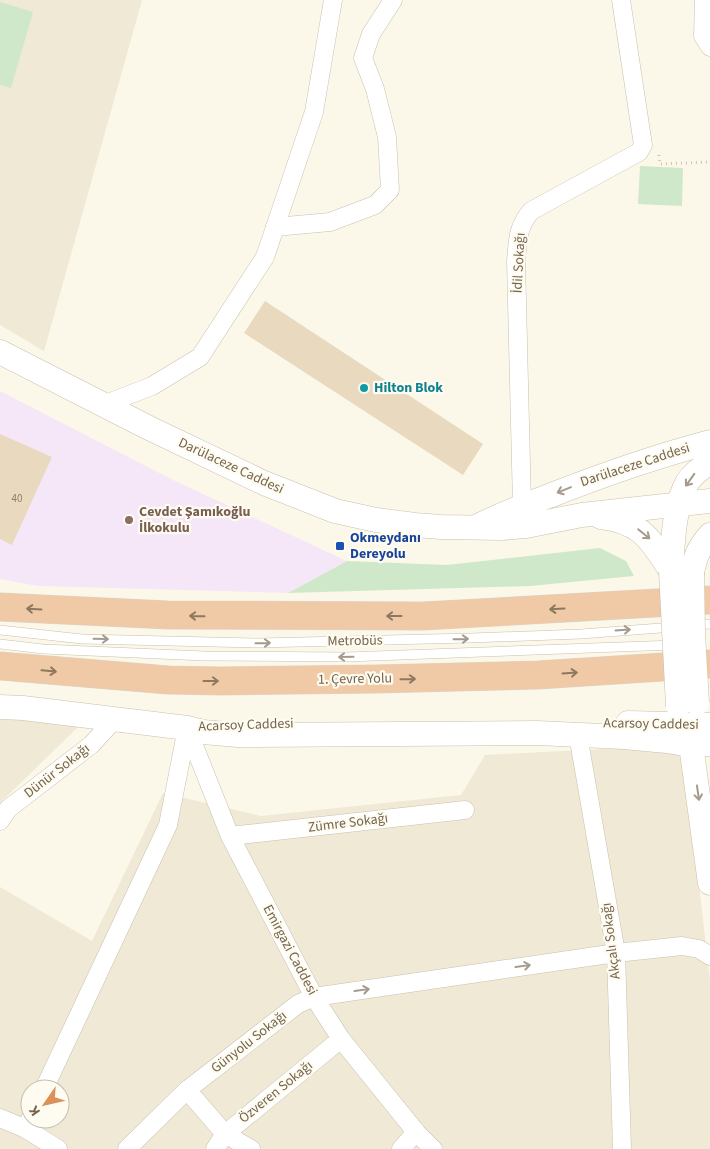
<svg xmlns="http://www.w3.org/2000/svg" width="710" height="1149" viewBox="0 0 710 1149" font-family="'Source Sans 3',sans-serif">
  <rect width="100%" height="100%" fill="#fbf8ea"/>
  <!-- residential -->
  <g fill="#efe9d6" fill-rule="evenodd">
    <path d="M0,0h142l-98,351 -44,-26z"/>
    <path d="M0,718l81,6 -81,79z"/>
    <path d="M683,745l27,236v168h-710v-262l92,54 71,-148 98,23 200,-21 24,-40zM30,1089h30v30h-30z"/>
  </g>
  <!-- education -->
  <path fill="#f5e7f8" d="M0,391l171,88 176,82 -59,32 -250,-7 -38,-7z"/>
  <!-- green -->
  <g fill="#cfe8c9">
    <path d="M0,2l33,10 -22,76 -11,-3z"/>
    <path d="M640,166l43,2 -1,38 -44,-2z"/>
    <path d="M600,548l26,13 8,15 -104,10 -242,7 59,-32 100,4z"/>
  </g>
  <!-- building -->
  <g fill="#e9d9bf">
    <path d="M265,301l218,143 -20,31 -219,-142z"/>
    <path d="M0,434l52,23 -40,88 -12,-6z"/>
  </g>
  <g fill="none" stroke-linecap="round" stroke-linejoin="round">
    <defs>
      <g id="lane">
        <path d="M694,625l16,-1"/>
        <path d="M0,630l82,9 176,4 213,-5 110,-4 93,-7"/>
        <path d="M0,644l43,5 162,7 142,1 328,-12"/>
      </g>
      <g id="street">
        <path d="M704,0l-1,36 7,11"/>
        <path d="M275,227l55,-5 45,-17 15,-15 -3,-53 -12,-48 -12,-31 8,-24 22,-34"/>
        <path d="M103,405l49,-19 48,-29 65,-100 49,-145 19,-112"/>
        <path d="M522,505l-6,-244c2,-21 1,-33 15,-50l108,-59 4,-7 -22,-145"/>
        <path d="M187,728l43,108 84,161 27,42 75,93 17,17"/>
        <path d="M578,735l38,218 6,196"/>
        <path d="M0,821l8,-12 83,-64 23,-25"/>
        <path d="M230,836l235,-26"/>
        <path d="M44,1089l124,-264 19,-97"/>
        <path d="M187,1090l38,44 26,15"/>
        <path d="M0,1118l26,11"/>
        <path d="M30,1119l-4,10 32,20"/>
        <path d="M127,1149l60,-59 111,-86 16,-7 302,-44 66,-7 17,3 11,7"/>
        <path d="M215,1149l10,-15 116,-95"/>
        <path d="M401,1149l15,-17"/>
      </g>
      <g id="secondary">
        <path d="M0,352l149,76 115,55 71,28 41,9 39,5 26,2 61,1 24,-2 56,-11 128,-14"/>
        <path d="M601,517c41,5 49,22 70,54"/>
        <path d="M480,525c24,-12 48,-21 74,-31 51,-20 103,-38 156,-52"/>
        <path d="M671,571c2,-29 2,-61 16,-88 5,-9 15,-15 23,-21"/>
        <path d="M692,573c3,-16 7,-26 18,-38"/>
        <path d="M0,707l23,1 164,20 16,4 35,3 299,-2 87,4 43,4 24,4 19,-1"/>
        <path d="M628,723l82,2"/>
        <path d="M691,731v14l19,138"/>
      </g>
      <g id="highway">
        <path d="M0,607l168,8 255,1 287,-16"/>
        <path d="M0,666l168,14 53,1 155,-2 162,-4 172,-11"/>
      </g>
    </defs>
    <!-- lane casing -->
    <use href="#lane" stroke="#cac0ae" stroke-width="10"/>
    <!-- street casing -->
    <use href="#street" stroke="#cac0ae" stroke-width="19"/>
    <!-- secondary casing -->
    <use href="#secondary" stroke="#cbbfa9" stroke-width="25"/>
    <!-- highway casing -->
    <use href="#highway" stroke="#dbd7d1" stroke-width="29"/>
    <!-- path -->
    <path stroke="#d4c2a7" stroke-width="3" stroke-dasharray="1 4" stroke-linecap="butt" d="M659,155l1,9 50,-2"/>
    <!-- lane -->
    <use href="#lane" stroke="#fff" stroke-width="9"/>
    <!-- street -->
    <use href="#street" stroke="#fff" stroke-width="18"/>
    <!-- secondary -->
    <use href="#secondary" stroke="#fff" stroke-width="24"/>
    <!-- highway -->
    <use href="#highway" stroke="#f0c9a6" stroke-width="28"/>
    <defs>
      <g id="secondary-bridge">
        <path d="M671,571l7,135"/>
        <path d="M692,573l1,60 4,70"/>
      </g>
    </defs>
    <!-- secondary-bridge casing -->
    <use href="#secondary-bridge" stroke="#cbbfa9" stroke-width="25" stroke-linecap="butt"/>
    <!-- secondary-bridge -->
    <use href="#secondary-bridge" stroke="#fff" stroke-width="24"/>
  </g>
  <!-- one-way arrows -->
  <defs><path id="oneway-shaft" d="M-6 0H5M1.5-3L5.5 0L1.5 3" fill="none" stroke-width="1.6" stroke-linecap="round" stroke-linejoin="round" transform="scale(1.25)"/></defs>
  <g stroke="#a59a8d">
    <use href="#oneway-shaft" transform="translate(690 480) rotate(125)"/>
    <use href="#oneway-shaft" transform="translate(564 490) rotate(158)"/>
    <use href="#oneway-shaft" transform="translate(644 534) rotate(39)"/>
    <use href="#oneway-shaft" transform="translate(623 630) rotate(-4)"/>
    <use href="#oneway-shaft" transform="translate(101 639) rotate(1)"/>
    <use href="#oneway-shaft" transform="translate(461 639) rotate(-1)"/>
    <use href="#oneway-shaft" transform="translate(263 643) rotate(-1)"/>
    <use href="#oneway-shaft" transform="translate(346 657) rotate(179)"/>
    <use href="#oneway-shaft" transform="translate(698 793) rotate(82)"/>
    <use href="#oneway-shaft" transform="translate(523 966) rotate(-8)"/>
    <use href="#oneway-shaft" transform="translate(362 990) rotate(-8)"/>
  </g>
  <g stroke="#8d7860">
    <use href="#oneway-shaft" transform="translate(34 609) rotate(-177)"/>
    <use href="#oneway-shaft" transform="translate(557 609) rotate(177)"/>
    <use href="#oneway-shaft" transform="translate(197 616) rotate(-179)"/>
    <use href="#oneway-shaft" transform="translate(394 616) rotate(180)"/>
    <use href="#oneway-shaft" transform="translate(49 671) rotate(5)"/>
    <use href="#oneway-shaft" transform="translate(570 673) rotate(-4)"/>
    <use href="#oneway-shaft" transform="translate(408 679) rotate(-1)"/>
    <use href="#oneway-shaft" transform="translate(211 681)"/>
  </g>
  <!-- markers -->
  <circle fill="#0f9aa8" stroke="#fefbf0" stroke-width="2" cx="364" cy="388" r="5"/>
  <circle fill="#8d6e63" stroke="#fefbf0" stroke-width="2" cx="129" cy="520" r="5"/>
  <rect fill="#1a4fb4" stroke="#fefbf0" stroke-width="2" x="335" y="541" width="10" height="10" rx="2.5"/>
  <g text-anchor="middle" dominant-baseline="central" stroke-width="4.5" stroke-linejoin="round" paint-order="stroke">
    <!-- number labels -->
    <g font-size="11" fill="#91816b">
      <text x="17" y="498">40</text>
    </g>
    <!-- street labels -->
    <g font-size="14" fill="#74644f" stroke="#fefbf0">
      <text transform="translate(519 263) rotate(-87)">İdil Sokağı</text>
      <text transform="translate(635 465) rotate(-18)">Darülaceze Caddesi</text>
      <text transform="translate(231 466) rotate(25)">Darülaceze Caddesi</text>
      <text transform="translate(355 641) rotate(-1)">Metrobüs</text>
      <text transform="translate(355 679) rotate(-1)">1. Çevre Yolu</text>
      <text transform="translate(651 724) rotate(1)">Acarsoy Caddesi</text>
      <text transform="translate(246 725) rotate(-2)">Acarsoy Caddesi</text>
      <text transform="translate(57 771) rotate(-38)">Dünür Sokağı</text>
      <text transform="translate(348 823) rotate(-7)">Zümre Sokağı</text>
      <text transform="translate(611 941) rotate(-97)">Akçalı Sokağı</text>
      <text transform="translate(290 950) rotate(62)">Emirgazi Caddesi</text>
      <text transform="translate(249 1042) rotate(-38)">Günyolu Sokağı</text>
      <text transform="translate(276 1092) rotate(-39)">Özveren Sokağı</text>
    </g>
    <!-- culture labels -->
    <g font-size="14" font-weight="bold" fill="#0d838f" stroke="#fefbf0" text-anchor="start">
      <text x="374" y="388">Hilton Blok</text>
    </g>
    <!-- education labels -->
    <g font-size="14" font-weight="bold" fill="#785e54" stroke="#fefbf0" text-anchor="start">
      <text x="139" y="512">Cevdet Şamıkoğlu<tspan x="139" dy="16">İlkokulu</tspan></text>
    </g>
    <!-- transit labels -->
    <g font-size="14" font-weight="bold" fill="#164399" stroke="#fefbf0" text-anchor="start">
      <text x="350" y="538">Okmeydanı<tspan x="350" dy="16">Dereyolu</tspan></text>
    </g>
  </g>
  <!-- north arrow -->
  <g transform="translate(45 1104) rotate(236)"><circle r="24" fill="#fefbf0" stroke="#c7bfb0"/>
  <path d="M0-4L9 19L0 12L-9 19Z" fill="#da925a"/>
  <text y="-8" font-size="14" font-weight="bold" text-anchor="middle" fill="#74644f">K</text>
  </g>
</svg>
